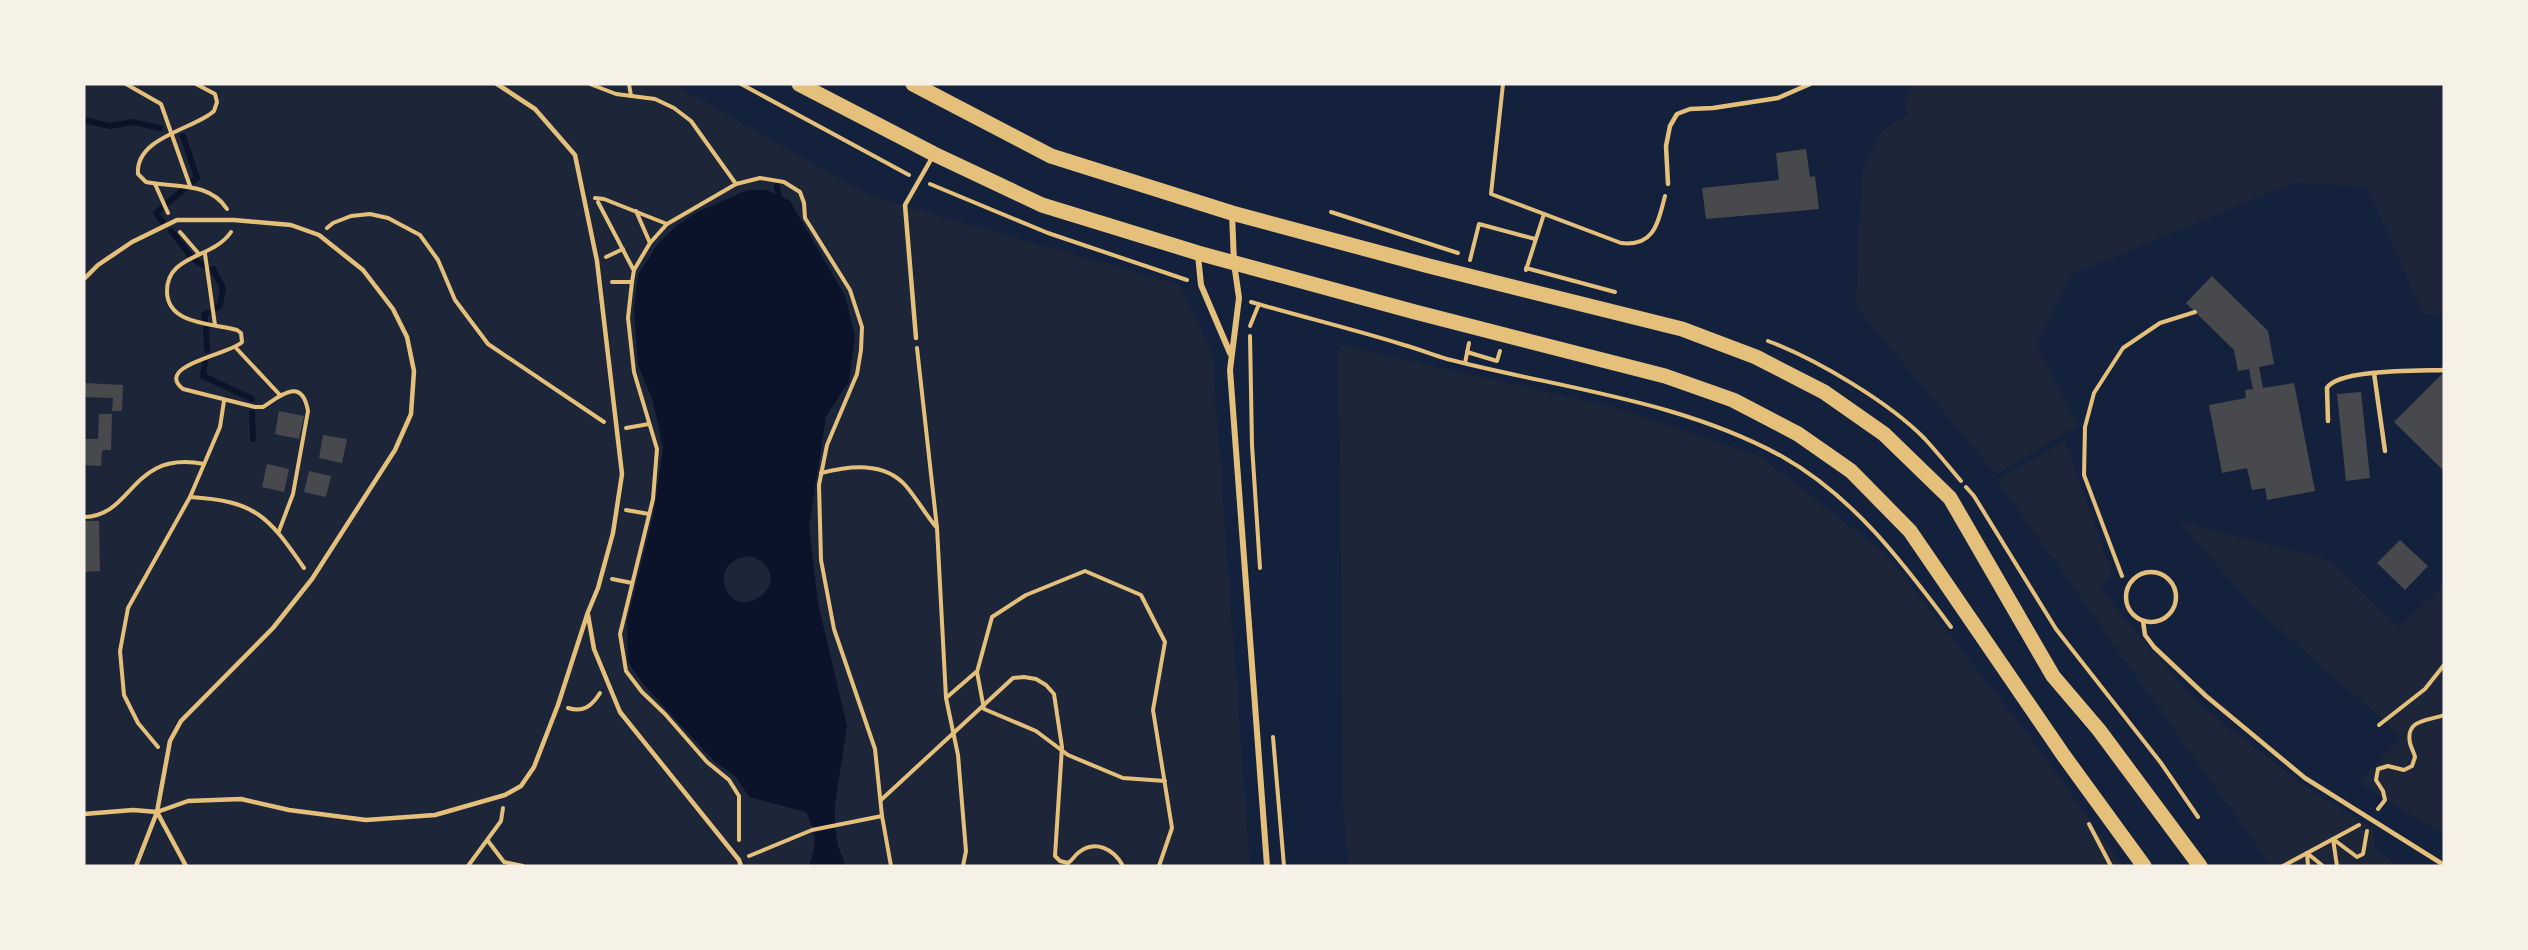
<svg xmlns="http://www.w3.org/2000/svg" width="2528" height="950" viewBox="0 0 2528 950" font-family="Spectral,serif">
  <rect width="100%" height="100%" fill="#14213d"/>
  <!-- green -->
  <g fill="#1d2539">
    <path d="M84,84h589l198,112 308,89 33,67 38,514h-1166z"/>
    <path d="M1914,84h530v231l-21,-1 -56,-127 -74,-4 -222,92 -35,70 42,80 -82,50 -140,-168 6,-136 19,-39 27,-18 -4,-14z"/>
    <path d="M1339,345l275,62 146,49 127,99 140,178 96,133h-774l-6,-63z"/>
    <path d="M2065,441l47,133 -12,15 96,113 106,82 71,45 3,21 25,16h-130l-274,-386z"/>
    <path d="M2178,521l151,39 70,67 45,-42v250l-86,-53 44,-45 -147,-129z"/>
  </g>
  <!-- water -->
  <path fill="#0b132b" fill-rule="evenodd" d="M748,190h19l23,11 55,95 10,40 -6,45 -23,36 -17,110 9,76 29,123 -12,79v21l3,20 8,20h-37c8,-25 8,-30 -3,-54l-57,-15 -14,-21 -21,-15 -71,-77 -15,-22 -1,-41 27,-109 9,-64 -10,-47 -15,-36 -4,-56 4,-34 19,-30 19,-19 21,-14zM751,556c52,22 -14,72 -26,30 -6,-19 10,-29 26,-30z"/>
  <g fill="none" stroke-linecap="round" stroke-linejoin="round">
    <!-- stream -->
    <g stroke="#0b132b" stroke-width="6">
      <path d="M84,120l26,6 23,-4 27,6"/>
      <path d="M183,136l14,42 -4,3"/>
      <path d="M777,186l3,16"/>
      <path d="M168,203l17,-15"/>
      <path d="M162,208l-6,5 6,8"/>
      <path d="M171,231l19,24"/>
      <path d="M196,261l7,4"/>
      <path d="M213,269l10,19 -3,17 -4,3"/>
      <path d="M205,320l-1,-5 4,-2"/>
      <path d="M206,329l1,21"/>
      <path d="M205,362l-2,14 49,23"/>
      <path d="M252,413l1,26"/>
    </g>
  </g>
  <!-- building -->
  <g fill="#48494c">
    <path d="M1806,149l4,28 5,-1 4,33 -113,10 -4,-31 77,-8 -3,-27z"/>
    <path d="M2212,276l56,55 6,33 -15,3 4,21 31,-5 21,108 -48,9 -2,-12 -13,2 -5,-22 -25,5 -13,-68 37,-7 -1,-8 8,-1 -4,-20 -11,2 -4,-21 -48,-47z"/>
    <path d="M2442,374l2,1v96l-50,-49z"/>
    <path d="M84,383l39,2 -1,26h-10l1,-13 -29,-1z"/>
    <path d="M2361,392l9,86 -24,3 -9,-87z"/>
    <path d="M279,411l25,5 -5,23 -24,-5z"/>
    <path d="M99,414h13l-1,36h-9l-1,16 -17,-1v-26h14z"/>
    <path d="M323,435l24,4 -5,24 -23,-5z"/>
    <path d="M267,464l22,5 -5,23 -22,-5z"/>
    <path d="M309,471l22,5 -5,21 -22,-5z"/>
    <path d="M84,521h15l1,50 -16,1z"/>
    <path d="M2400,540l28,26 -23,24 -28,-27z"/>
  </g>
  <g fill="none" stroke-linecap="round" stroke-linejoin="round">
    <!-- path -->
    <g stroke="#e5c07b" stroke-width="4">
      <path d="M126,84l35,20 29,82"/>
      <path d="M196,84l19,10 2,8 -3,9c-19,18 -79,26 -76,63l8,8c28,6 63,-1 81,27"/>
      <path d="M590,84l26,10 39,5 19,9 17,13 45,63"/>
      <path d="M629,84l2,12"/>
      <path d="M741,84l168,91"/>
      <path d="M1503,84l-12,110 130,49c34,4 37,-21 44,-47"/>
      <path d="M155,184l13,29"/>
      <path d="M930,184l118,49 139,47"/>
      <path d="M595,198l9,1 63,25 69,-40 24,-6 24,4 16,10 4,11 1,15 45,72 12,37 -1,23 -4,24 -30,71 -8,40 2,75 13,69 41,120 7,67 9,50"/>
      <path d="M598,202l35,67"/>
      <path d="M636,211l14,32"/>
      <path d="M1331,212l127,41"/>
      <path d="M667,224l-17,19 -16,27 -2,12 -4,36 6,54 23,77 -4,50 -33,135 6,37 16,21 23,22 42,48 22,18 10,16v44"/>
      <path d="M327,228l6,-5 18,-7 19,-2 18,4 32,17 18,25 17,40 33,44 116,78"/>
      <path d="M180,232l19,22"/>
      <path d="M231,232c-18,27 -64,22 -64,59 0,34 45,32 70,39l4,3 1,9c-10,12 -89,23 -59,47l72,18h8c17,-11 39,-31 45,4l-15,83 -14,37"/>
      <path d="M205,254l10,71"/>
      <path d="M606,257l17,-8"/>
      <path d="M1470,260l9,-36 56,15"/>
      <path d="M1526,268l89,24"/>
      <path d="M1526,270l18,-56"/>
      <path d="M612,282h20"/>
      <path d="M1251,302c51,15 102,27 153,43 15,4 29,10 43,14 112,29 233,41 336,98 71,40 120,106 168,170"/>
      <path d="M1250,326l9,-22"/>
      <path d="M1250,336l2,109 8,123"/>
      <path d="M1768,341c48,18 121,61 157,98 12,13 24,28 36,42"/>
      <path d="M236,348l44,47"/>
      <path d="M917,348l20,180 9,170 12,57 8,96 -3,15"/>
      <path d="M1467,352l30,9 3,-10"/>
      <path d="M1465,363l4,-20"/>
      <path d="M626,428l23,-4"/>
      <path d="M821,473c28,-7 63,-12 85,13 11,13 20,29 31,42"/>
      <path d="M1966,487l8,9 82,133 105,134 37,54"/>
      <path d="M190,497c66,4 78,19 114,71"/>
      <path d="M626,510l23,4"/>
      <path d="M84,517c50,-1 46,-67 120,-53"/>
      <path d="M2122,576l-38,-101 1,-48 9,-34 29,-45 37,-25 35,-11"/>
      <path d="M612,579l20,4"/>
      <path d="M946,698l30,-26"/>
      <path d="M568,708c15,5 24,-2 32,-15"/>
      <path d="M2379,725l46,-36 19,-24"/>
      <path d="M1273,737l11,129"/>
      <path d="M158,747l-20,-24 -14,-28 -4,-44 8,-43 62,-111 30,-70 4,-26"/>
      <path d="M881,800l132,-122 11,-1 12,2 10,6 8,9 8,53 -7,109 5,5 8,2c5,-3 6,-7 10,-10 17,-14 36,-4 45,13"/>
      <path d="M2378,809l7,-9 -2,-9 -7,-11 2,-11 10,-3 16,4 8,-4 3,-9c-1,-5 -4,-9 -5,-14 -5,-25 20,-22 34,-28"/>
      <path d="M2089,824l22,42"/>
      <path d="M488,841l16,21 19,4"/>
      <path d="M749,856l63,-26 70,-14"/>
      <path d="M468,866l33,-45 2,-13"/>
      <path d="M1159,866l13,-38 -19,-118 12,-68 -24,-47 -56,-24 -59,24 -34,22 -15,55 7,37 52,22 32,24 55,23 42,3"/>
      <path d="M2283,866l76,-41"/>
      <path d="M2308,866l-1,-13 16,13"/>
      <path d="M2337,866l-4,-27 24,18 6,-3 4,-23"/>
    </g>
    <!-- service -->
    <g stroke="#e5c07b" stroke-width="4.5">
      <path d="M1668,184l-2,-38 4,-20 7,-12 13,-5 23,-1 65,-10 32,-14"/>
      <path d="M84,279l14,-14 34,-23 45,-22h57l57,5 28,10 44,35 30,39 14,28 7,34 -3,43 -16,36 -83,129 -39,49 -92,93 -11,20 -13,71 -21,54"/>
      <path d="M916,338l-11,-133 28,-49"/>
      <path d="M2374,373l11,78"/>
      <path d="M2328,421l-1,-33c11,-19 94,-17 117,-18"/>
      <circle cx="2151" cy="597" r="25"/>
      <path d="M588,615l6,34 26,63 119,148 2,6"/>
      <path d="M2143,621l2,14 9,12 52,49 99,82 139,87"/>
      <path d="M157,812l29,54"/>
      <path d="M84,814l49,-4 24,2 31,-11 53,-2 48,11 77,10 69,-5 70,-20 16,-9 13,-19 24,-62 30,-93 10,-24 15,-55 9,-59 -25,-213 -22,-106 -40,-46 -38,-25"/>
    </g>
    <!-- minor -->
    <g stroke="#e5c07b" stroke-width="6">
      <path d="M1232,213l2,50 5,35 -9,72 37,496"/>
      <path d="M1198,255l3,30 29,68"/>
    </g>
    <!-- primary -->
    <g stroke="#e5c07b" stroke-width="15">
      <path d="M799,84l135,70 108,51 156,48 217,59 250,64 68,24 65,34 53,37 59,60 154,225 80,110"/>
      <path d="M913,84l138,72 181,57 197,53 253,63 74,28 68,35 60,42 66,64 103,178 46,54 101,136"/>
    </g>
  </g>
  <!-- border -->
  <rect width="2528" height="950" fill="none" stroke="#f6f1e7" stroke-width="171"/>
</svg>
